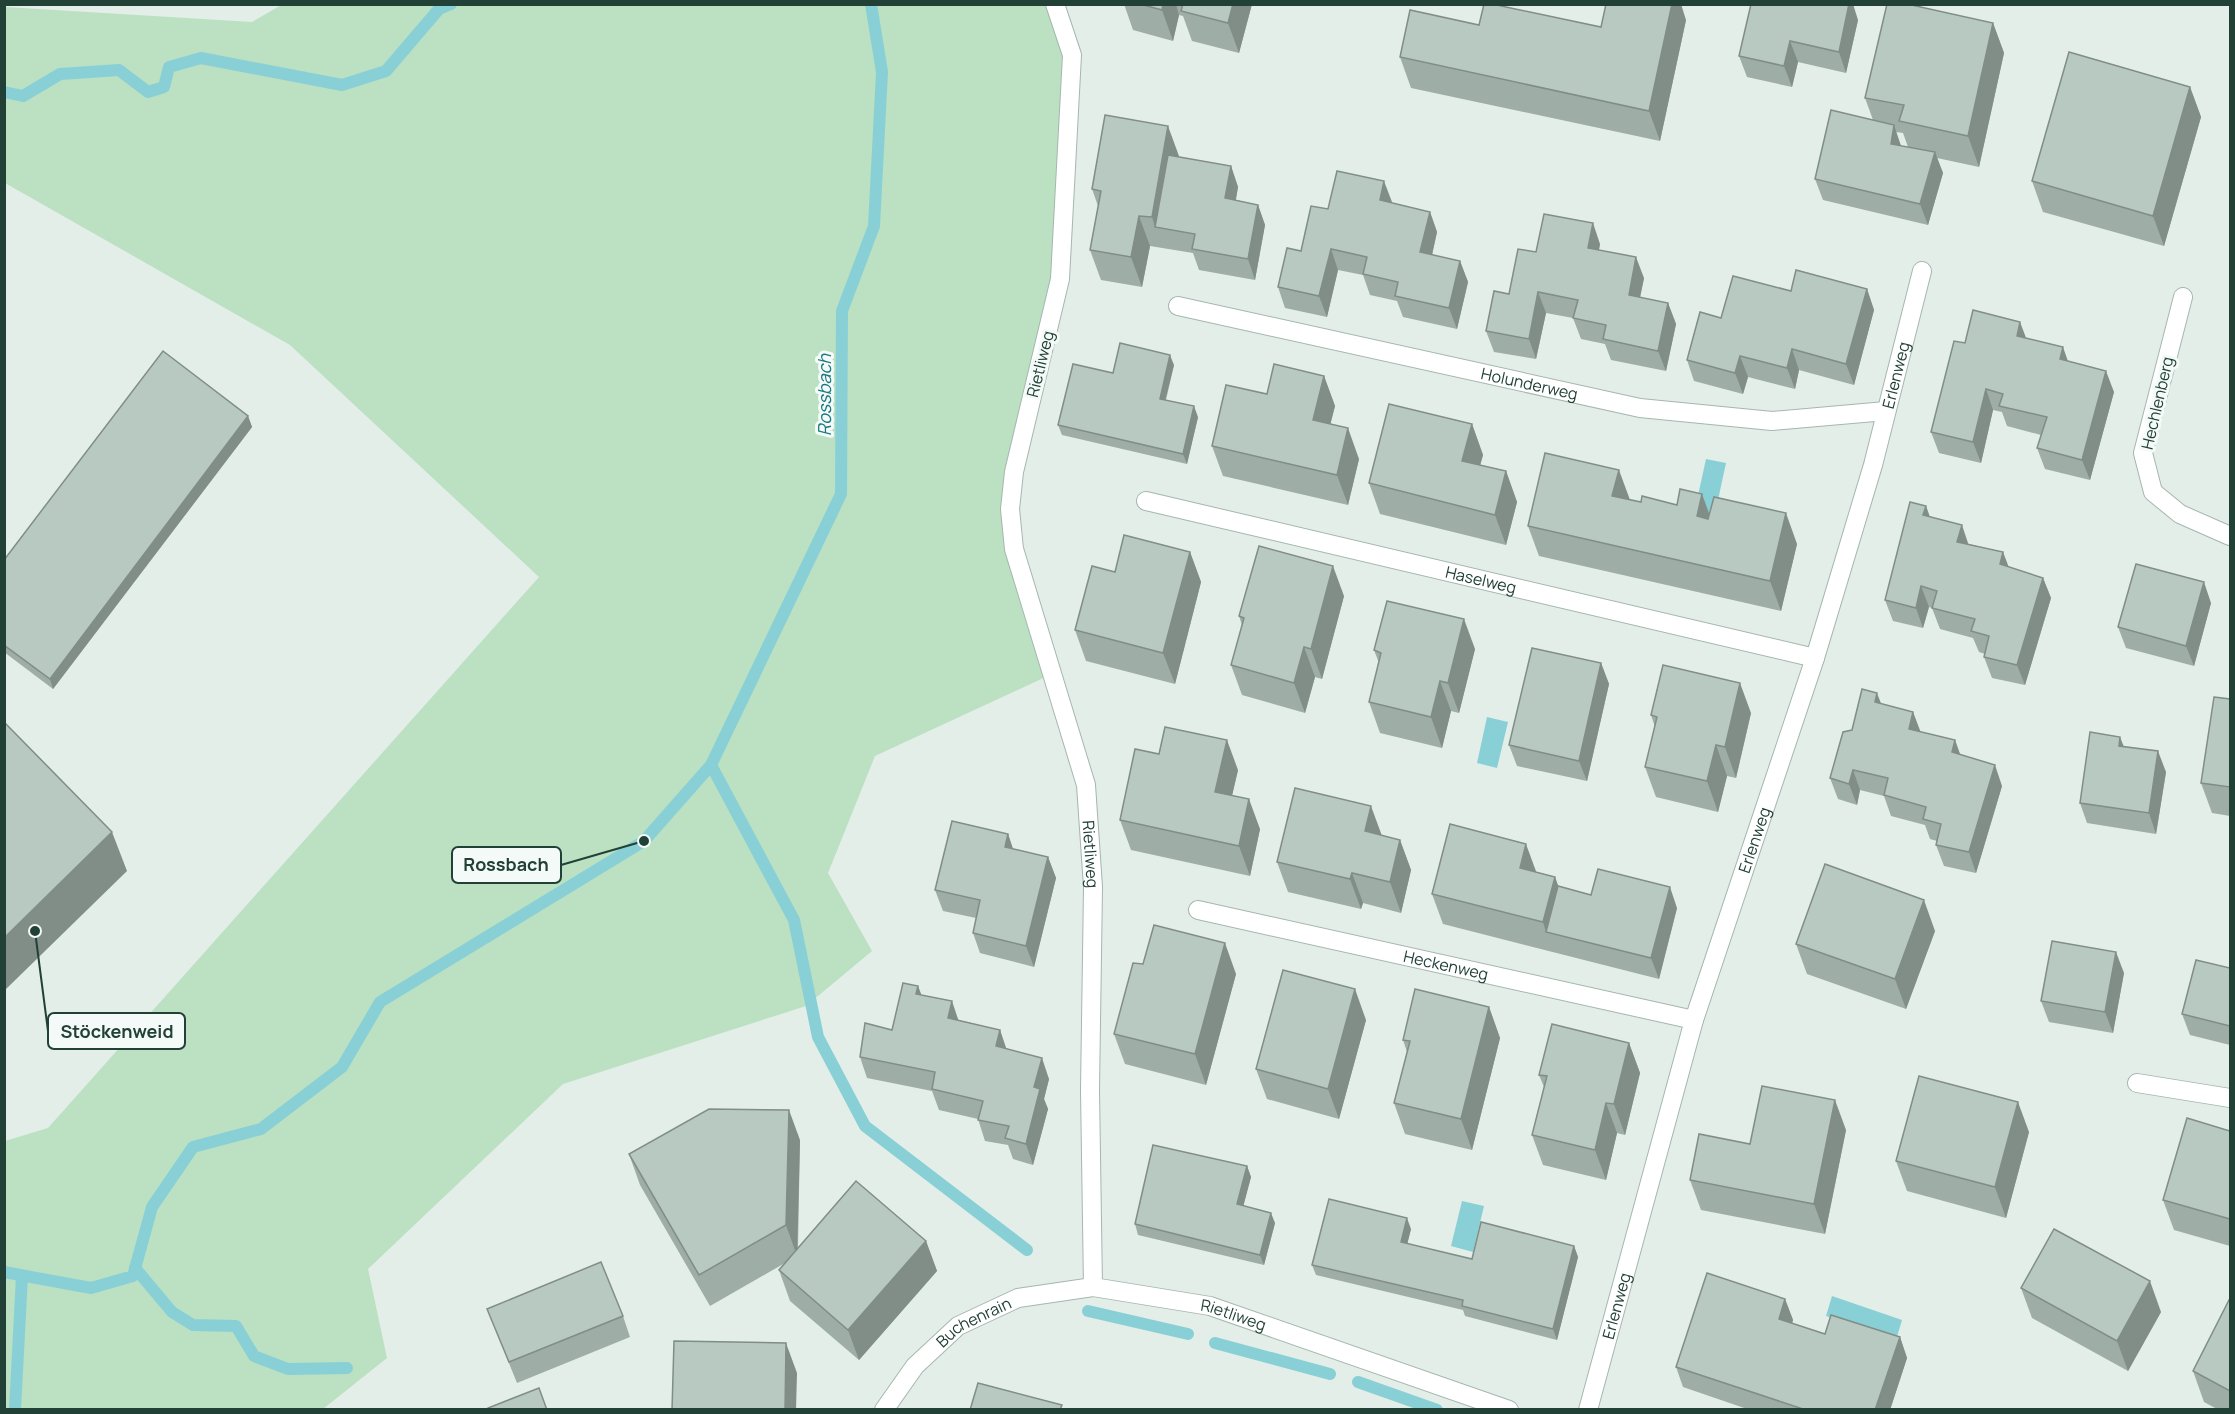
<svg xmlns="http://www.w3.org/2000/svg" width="2235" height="1414" viewBox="0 0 2235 1414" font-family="Manrope,sans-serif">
  <rect width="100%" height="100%" fill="#e3eee8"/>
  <!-- green -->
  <path fill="#bbe0c2" d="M283,4h772l17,51 -12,224 -46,194v76l38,125 -177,82 -47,117 44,78 -66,55 -243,78 -195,185 19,89 -64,51h-318v-268l43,-13 491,-551 -249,-232 -285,-162v-176l247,15z"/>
  <!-- water -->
  <g fill="#89d0d6">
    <path d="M1706,459l20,4 -11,51 -20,-5z"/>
    <path d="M1487,717l21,5 -11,46 -20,-5z"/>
    <path d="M1462,1201l22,5 -11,46 -22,-6z"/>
    <path d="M1832,1296l70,24 -6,20 -70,-24z"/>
  </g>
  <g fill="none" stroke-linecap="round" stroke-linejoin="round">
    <!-- stream -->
    <g stroke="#89d0d6" stroke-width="12">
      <path d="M4,92l19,4 37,-22 59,-4 29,22 16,-5 5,-20 32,-9 141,27 44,-14 53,-62 12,-5"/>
      <path d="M711,765l83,155 24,117 47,89 162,124"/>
      <path d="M135,1268l37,44 21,13 43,1 18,30 34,13 59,-1"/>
      <path d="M4,1272l87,16 42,-12 19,-69 41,-60 68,-18 81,-62 38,-65 264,-161 67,-76 130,-271 1,-183 32,-85 8,-154 -11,-68"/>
      <path d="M1088,1311l100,23"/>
      <path d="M1215,1343l115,31"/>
      <path d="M1358,1382l79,28"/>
      <path d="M15,1410l7,-134"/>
    </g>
    <defs>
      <g id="street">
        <path id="s1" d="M1055,4l17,51 -12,224 -46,193 -4,37 4,40 72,236 7,102 -3,203 3,197"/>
        <path d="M2183,297l-40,156 10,39 27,22 50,22"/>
        <path id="s2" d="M1178,306l462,102 132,13 114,-10"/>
        <path id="s3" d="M1146,501l669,157"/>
        <path id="s4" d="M1198,910l496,110"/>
        <path d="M2137,1083l93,15"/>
        <path id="s5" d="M884,1410l31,-44 43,-40 60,-28 75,-11 117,19 299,104"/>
        <path id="s6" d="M1588,1410l106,-390 121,-362 58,-193 49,-194"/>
      </g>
    </defs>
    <!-- street casing -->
    <use href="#street" stroke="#a5b7af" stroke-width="20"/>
    <!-- street -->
    <use href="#street" stroke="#fff" stroke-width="18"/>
  </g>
  <!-- wall -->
  <g fill="#9eada6" fill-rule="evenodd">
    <path d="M1124,4h128l-13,49 -47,-12 -9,-25 -4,-1 -6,26 -40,-11z"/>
    <path d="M1686,20l-26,121 -249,-53 -11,-31 79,-32 122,2z"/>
    <path d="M1858,20l-12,53 -48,-11 -6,25 -45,-10 -8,-21z"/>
    <path d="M1993,23l11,30 -25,114 -42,-9 6,15 -15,52 -105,-25 -8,-21 58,-59 -8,-22zM1896,132l7,1 5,14 -7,-1z"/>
    <path d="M2190,87l11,30 -37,129 -121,-34 -11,-31z"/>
    <path d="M1179,157l52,9 7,21 -2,13 22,5 7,20 -10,55 -56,-10 -6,-17 -43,-7 -8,41 -41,-7 -11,-30 8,-44 -6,-17z"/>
    <path d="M1392,202l-1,1 39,9 7,20 -5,23 28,6 8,21 -11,47 -54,-12 -6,-16 -27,-6 -7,-20 -25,-5 -11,47 -42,-9 -7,-21 50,-78z"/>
    <path d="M1600,244l-1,6 45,28 -4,20 28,5 8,21 -10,47 -55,-11 -6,-16 -24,-5 -8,-21 -27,-5 -10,46 -42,-7 -8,-21 50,-79z"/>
    <path d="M1867,289l7,21 -20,75 -55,-15 -4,19 -47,-12 -5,17 -49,-13 -7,-21 34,-42 70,-27z"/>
    <path d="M2026,338l42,23 46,31 -24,88 -45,-11 -8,-21 4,-13 -34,-9 -5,-14 -9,-2 -12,53 -42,-10 -8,-21 34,-89z"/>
    <path d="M1174,365l-8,35 32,17 -11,47 -125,-29 -4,-10 55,-52z"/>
    <path d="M1324,376l11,30 -5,18 29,35 -11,46 -125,-29 -11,-30 55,-52z"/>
    <path d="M248,416l4,11 -199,262 -49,-37v-92z"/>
    <path d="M1472,424l11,31 -3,10 26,6 11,31 -11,43 -126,-31 -11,-31z"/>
    <path d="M1629,500l80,15 88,29 -16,67 -242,-55 -11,-30z"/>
    <path d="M1926,506l4,11 39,27 34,8 5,15 35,11 8,20 -26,87 -33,-7 -8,-21 1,-3 -6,-2 -6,-14 -33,-9 -8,-21 -3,-1 -6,21 -30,-7 -8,-21z"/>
    <path d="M1190,552l11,30 -26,102 -89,-23 -11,-31 40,-58z"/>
    <path d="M1344,596l-22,83 -7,-2 -10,36 -63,-18 -11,-30 11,-40 -3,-9z"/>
    <path d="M2211,603l-17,63 -68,-18 -8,-21z"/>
    <path d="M1475,649l-16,64 -8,-2 -9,37 -62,-15 -11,-31 10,-39 -5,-13z"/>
    <path d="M1601,663l8,21 -22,97 -70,-15 -8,-21z"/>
    <path d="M2230,699v117l-18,-3 -11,-30z"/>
    <path d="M1881,704l32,8 7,20 35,8 5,14 42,32 -26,87 -32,-7 -8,-21 1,-4 -7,-2 -5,-14 -34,-9 -7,-20 -24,-6 -3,15 -19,-6 -8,-21 22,-48z"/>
    <path d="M1751,713l-15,65 -9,-2 -9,36 -62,-15 -11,-30 10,-40 -4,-12z"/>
    <path d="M2124,746l42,26 -10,62 -69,-11 -7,-20z"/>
    <path d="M1238,770l-6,25 28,34 -10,47 -119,-26 -11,-30z"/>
    <path d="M1008,834l5,15 35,8 8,21 -22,89 -54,-14 -7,-20 3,-15 -33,-7 -8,-21z"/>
    <path d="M1382,836l18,4 11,30 -10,43 -38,-10 -2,6 -73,-17 -11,-30z"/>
    <path d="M1537,872l18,5 3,9 33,9 86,13 -18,71 -216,-55 -11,-30z"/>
    <path d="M1935,931l-29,78 -99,-35 -11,-30z"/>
    <path d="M1143,964l93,10 -30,111 -81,-21 -11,-30z"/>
    <path d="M2230,968v77l-40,-10 -8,-21z"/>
    <path d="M2124,973l-11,60 -64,-11 -8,-21z"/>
    <path d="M918,986l3,9 38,25 41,10 6,18 43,31 -5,20 4,10 -15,56 -20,-6 -5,-14 -23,-4 -7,-22 -39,-9 -7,-19 -65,-13 -7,-21 32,-27z"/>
    <path d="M1489,1007l11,31 -28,112 -67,-16 -11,-31 13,-51 -4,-12z"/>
    <path d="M1366,1020l-27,99 -72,-20 -11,-30z"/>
    <path d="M1629,1043l11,30 -15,62 -8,-2 -11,47 -63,-15 -11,-30 12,-48 -5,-12z"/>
    <path d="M1846,1130l-21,104 -124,-24 -11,-30 60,-36z"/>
    <path d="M2230,1131v115l-56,-16 -11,-30z"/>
    <path d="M2029,1132l-23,86 -99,-27 -11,-30z"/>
    <path d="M800,1140l-2,108 128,-7 11,30 -78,89 -69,-59 -11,-31 6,-7 -75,43 -70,-121 -11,-31z"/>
    <path d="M1247,1166l4,11 -8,29 32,17 -11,42 -126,-30 -3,-11z"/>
    <path d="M1411,1229l-4,15 65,15 102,-13 4,11 -21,83 -92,-24 -2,-6 -147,-35 -4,-10z"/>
    <path d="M2021,1288l140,24 -33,59 -96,-53z"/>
    <path d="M2230,1298v112h-11l-15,-8 -11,-31z"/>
    <path d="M1785,1299l8,21 -1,4 33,10 75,3 7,21 -17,52h-140l-67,-23 -7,-20z"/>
    <path d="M487,1309l136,7 7,21 -113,46z"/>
  </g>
  <!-- shaded-wall -->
  <g fill="#818d87">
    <path d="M1163,4h13l3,11 -6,26 -11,-31z"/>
    <path d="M1233,4h19l-13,49 -11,-30z"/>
    <path d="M1672,4h9l5,16 -26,121 -11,-30z"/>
    <path d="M1849,4h4l5,16 -12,53 -7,-21z"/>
    <path d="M1993,23l11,30 -25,114 -11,-31z"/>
    <path d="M1790,41l8,21 -6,25 -8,-21z"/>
    <path d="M2190,87l11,30 -37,129 -11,-30z"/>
    <path d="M1894,125l7,21 -10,-2z"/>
    <path d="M1168,126l11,30 -13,73 -11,-2 -3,-10z"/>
    <path d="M1935,152l8,21 -15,52 -8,-21z"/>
    <path d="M1231,166l7,21 -6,32 -7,-21z"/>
    <path d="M1384,181l8,21 -5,19 -7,-21z"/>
    <path d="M1258,205l7,20 -10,55 -7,-21z"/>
    <path d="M1430,212l7,20 -9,41 -8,-21z"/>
    <path d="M1139,216l11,30 -8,41 -11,-30z"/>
    <path d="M1593,223l7,21 -5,24 -7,-20z"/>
    <path d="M1331,249l7,21 -11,47 -8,-21z"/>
    <path d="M1636,257l8,21 -8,38 -7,-21z"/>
    <path d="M1460,261l8,21 -11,47 -8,-21z"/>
    <path d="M1867,289l7,21 -20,75 -8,-21z"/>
    <path d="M1538,292l8,21 -10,46 -7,-20z"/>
    <path d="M1668,303l8,21 -10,47 -8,-20z"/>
    <path d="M2020,322l8,21 -11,-7z"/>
    <path d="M2063,347l7,20 -10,-8z"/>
    <path d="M1792,349l7,21 -4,19 -8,-21z"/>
    <path d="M1170,355l4,10 -11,44 -3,-10z"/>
    <path d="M1740,356l8,21 -5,17 -8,-21z"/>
    <path d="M2106,371l8,21 -24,88 -8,-20z"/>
    <path d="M1324,376l11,30 -11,44 -11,-30z"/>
    <path d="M1986,389l7,21 -12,53 -8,-21z"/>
    <path d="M1194,406l4,11 -11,47 -4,-10z"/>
    <path d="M248,416l4,11 -199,262 -3,-10z"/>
    <path d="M1472,424l11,31 -10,36 -11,-30z"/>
    <path d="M1348,428l11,31 -11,46 -11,-30z"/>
    <path d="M1619,470l11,30 -18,-4z"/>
    <path d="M1506,471l11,31 -11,43 -11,-30z"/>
    <path d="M1702,494l11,30 -16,-8z"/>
    <path d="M1926,506l7,21 -10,-12z"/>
    <path d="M1786,513l11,31 -16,67 -11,-30z"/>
    <path d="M1962,525l7,21 -12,-4z"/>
    <path d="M1190,552l11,30 -26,102 -12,-31z"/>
    <path d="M2003,552l8,21 -11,-9z"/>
    <path d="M1333,566l11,30 -22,83 -11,-30z"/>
    <path d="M2043,578l8,20 -26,87 -8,-20z"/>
    <path d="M2204,582l7,21 -17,63 -8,-20z"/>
    <path d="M1921,586l8,21 -6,21 -7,-20z"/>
    <path d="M1464,619l11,30 -16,64 -11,-30z"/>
    <path d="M1304,647l11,30 -10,36 -11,-30z"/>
    <path d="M1601,663l8,21 -22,97 -8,-20z"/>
    <path d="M1440,681l11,30 -9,37 -11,-31z"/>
    <path d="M1740,683l11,30 -15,65 -11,-31z"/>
    <path d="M1877,693l8,21 -10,-12z"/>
    <path d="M1913,712l8,21 -12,-4z"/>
    <path d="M2120,737l8,20 -9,-11z"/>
    <path d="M1227,740l11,30 -12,52 -11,-30z"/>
    <path d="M1955,740l7,20 -10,-8z"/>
    <path d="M1716,745l11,31 -9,36 -11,-31z"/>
    <path d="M2158,751l8,21 -10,62 -7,-21z"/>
    <path d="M1995,765l7,21 -26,87 -7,-21z"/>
    <path d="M1853,770l7,20 -3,15 -8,-21z"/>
    <path d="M1249,799l11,30 -10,47 -11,-30z"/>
    <path d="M1371,806l11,30 -17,-5z"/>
    <path d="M112,832l15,39 -123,120v-53z"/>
    <path d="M1008,834l7,21 -10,-8z"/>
    <path d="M1400,840l11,30 -10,43 -11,-31z"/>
    <path d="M1526,844l11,30 -17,-6z"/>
    <path d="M1048,857l8,21 -22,89 -8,-21z"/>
    <path d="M1352,873l11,30 -2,6 -11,-30z"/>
    <path d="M1555,877l11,30 -20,25 -3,-10z"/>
    <path d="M1670,887l7,21 -18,71 -8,-21z"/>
    <path d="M1924,900l11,31 -29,78 -11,-30z"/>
    <path d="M1225,943l11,31 -30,111 -11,-31z"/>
    <path d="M2116,952l8,21 -11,60 -8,-21z"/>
    <path d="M918,986l8,21 -10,-13z"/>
    <path d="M1355,989l11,31 -27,99 -11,-30z"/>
    <path d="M952,1001l7,21 -11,-4z"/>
    <path d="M1489,1007l11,31 -28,112 -11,-31z"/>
    <path d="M1000,1030l7,21 -11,-5z"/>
    <path d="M1629,1043l11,30 -15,62 -11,-31z"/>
    <path d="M1042,1058l7,21 -5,20 4,10 -15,56 -7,-21 8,-57z"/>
    <path d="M1835,1100l11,30 -21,104 -11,-30z"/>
    <path d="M2018,1102l11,30 -23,86 -11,-31z"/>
    <path d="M1606,1103l11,30 -11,47 -11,-30z"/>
    <path d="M789,1110l11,30 -3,116 -11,-31z"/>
    <path d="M1247,1166l4,11 -10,38 -4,-11z"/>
    <path d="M1271,1213l4,10 -11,42 -4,-10z"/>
    <path d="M1407,1218l4,11 -6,24 -4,-11z"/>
    <path d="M926,1241l11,30 -78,89 -11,-30z"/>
    <path d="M1574,1246l4,11 -21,83 -4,-11z"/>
    <path d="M2150,1281l11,31 -33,59 -11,-30z"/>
    <path d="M1785,1299l8,21 -7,20 -7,-21z"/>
    <path d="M1900,1337l7,21 -17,52h-15z"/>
    <path d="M786,1343l11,30 -1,37h-11z"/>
  </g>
  <!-- building -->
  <g fill="#b8c9c1" stroke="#818d87" stroke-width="1.5">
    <path d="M1140,4h23l-1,6z"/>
    <path d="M1183,4h50l-5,19 -47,-12z"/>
    <path d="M1484,4h8l109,23 5,-23h66l-23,107 -249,-54 10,-47 69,15z"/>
    <path d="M1751,4h98l-10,48 -49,-11 -6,25 -45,-10z"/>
    <path d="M1887,4h20l86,19 -25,113 -69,-15 5,-16 -39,-7z"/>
    <path d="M2069,52l121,35 -37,129 -121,-35z"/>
    <path d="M1831,110l63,15 -3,19 44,8 -15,52 -105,-25z"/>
    <path d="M1105,115l63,11 -16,91 -13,-1 -8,41 -41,-7 11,-59 -9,-2z"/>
    <path d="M1168,155l63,11 -6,32 33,7 -10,54 -56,-10 3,-15 -40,-7z"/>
    <path d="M1337,171l47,10 -4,19 50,12 -10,40 40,9 -11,47 -54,-12 3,-14 -35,-8 4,-17 -36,-8 -12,47 -41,-9 9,-39 14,3 10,-45 17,3z"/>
    <path d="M1544,214l49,9 -5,25 48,9 -7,38 39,8 -10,48 -55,-12 3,-14 -33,-7 5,-18 -40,-8 -9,47 -43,-8 8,-40 15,3 9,-45 18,3z"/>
    <path d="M1796,270l71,19 -21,75 -54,-15 -5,19 -47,-12 -5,17 -48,-13 13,-48 21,6 12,-42 58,15z"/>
    <path d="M1973,310l47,12 -3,14 46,11 -3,12 46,12 -24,89 -45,-12 10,-31 -48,-11 4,-12 -17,-5 -13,53 -42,-10 23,-91 11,2z"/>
    <path d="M1120,343l50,12 -10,44 34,7 -11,48 -125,-29 15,-61 40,9z"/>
    <path d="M163,351l85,65 -198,263 -46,-34v-85z"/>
    <path d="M1274,364l50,12 -11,44 35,8 -11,47 -125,-29 14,-61 41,9z"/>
    <path d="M1389,404l83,20 -10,37 44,10 -11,44 -126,-32z"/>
    <path d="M1545,453l74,17 -7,26 29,6 1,-6 35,9 3,-16 22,5 -5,22 11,3 6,-22 72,16 -16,68 -242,-55z"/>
    <path d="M1910,502l16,4 -3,9 39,10 -5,17 46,10 -3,12 43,14 -26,87 -33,-8 5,-21 -18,-5 4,-12 -43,-11 5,-17 -16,-5 -5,22 -31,-8z"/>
    <path d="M1124,535l66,17 -27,101 -88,-23 17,-64 23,6z"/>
    <path d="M1259,546l74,20 -22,83 -7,-2 -10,36 -63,-18 13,-47 -5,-2z"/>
    <path d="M2136,564l68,18 -18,64 -68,-19z"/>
    <path d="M1387,601l77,18 -16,64 -8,-2 -9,36 -62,-15 12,-49 -7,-3z"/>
    <path d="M1532,648l69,15 -22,98 -70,-16z"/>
    <path d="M1663,665l77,18 -15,64 -9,-2 -9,36 -62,-14 12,-50 -6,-2z"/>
    <path d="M1862,689l15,4 -2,9 38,10 -4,17 46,11 -3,12 43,13 -26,87 -33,-7 5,-21 -18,-5 3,-12 -42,-12 4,-17 -35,-8 -4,14 -19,-6 13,-46 9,-2z"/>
    <path d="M2214,697l16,2v88l-29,-4z"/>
    <path d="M4,723h1l107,109 -108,106z"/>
    <path d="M1165,727l62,13 -12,52 34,7 -10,47 -119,-26 15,-71 24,5z"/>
    <path d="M2090,732l30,5 -1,9 39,5 -9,62 -69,-10z"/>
    <path d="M1295,788l76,18 -6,25 35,9 -10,42 -38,-9 -2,6 -73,-17z"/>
    <path d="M952,821l56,13 -3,13 43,10 -22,89 -53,-13 7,-33 -45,-10z"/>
    <path d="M1450,824l76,20 -6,24 35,9 -12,45 -111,-28z"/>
    <path d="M1825,864l99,36 -29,79 -99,-35z"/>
    <path d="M1598,869l72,18 -19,71 -105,-26 12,-46 33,9z"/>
    <path d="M1154,925l71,18 -30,111 -81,-20 19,-71 10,1z"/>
    <path d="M2052,941l64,11 -11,60 -64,-11z"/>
    <path d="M2196,960l34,8v58l-48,-12z"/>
    <path d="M1283,970l72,19 -27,100 -72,-20z"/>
    <path d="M903,983l15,3 -2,8 36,7 -4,17 52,12 -4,16 46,12 -8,29 6,2 -14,55 -21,-6 4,-12 -31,-6 5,-19 -51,-12 3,-17 -75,-15 5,-34 27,7z"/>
    <path d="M1415,989l74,18 -28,112 -67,-16 16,-62 -7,-1z"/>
    <path d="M1552,1024l77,19 -15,61 -8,-1 -11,47 -63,-15 15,-59 -8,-1z"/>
    <path d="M1919,1076l99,26 -23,85 -99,-26z"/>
    <path d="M1762,1086l73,14 -21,104 -124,-24 9,-46 51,10z"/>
    <path d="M709,1109l80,1 -3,115 -87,50 -70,-121z"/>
    <path d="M2187,1118l43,13v88l-67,-19z"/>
    <path d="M1153,1145l94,21 -10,38 34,9 -11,42 -125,-31z"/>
    <path d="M856,1181l70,60 -78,89 -69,-60z"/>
    <path d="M1329,1199l78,19 -6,24 71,17 9,-37 93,24 -21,83 -91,-23 1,-6 -151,-35z"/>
    <path d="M2054,1229l96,52 -33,60 -96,-53z"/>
    <path d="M601,1262l22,54 -114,46 -22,-53z"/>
    <path d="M1707,1273l78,26 -6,20 46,15 6,-19 69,22 -25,73h-69l-130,-43z"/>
    <path d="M2230,1298v93l-37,-20z"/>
    <path d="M674,1341l112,2 -1,67h-113z"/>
    <path d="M978,1383l84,22 -2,5h-90z"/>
    <path d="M539,1388l8,22h-59v-2z"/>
  </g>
  <g text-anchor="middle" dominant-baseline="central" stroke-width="6" stroke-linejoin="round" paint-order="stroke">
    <!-- street labels -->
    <g font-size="16" fill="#224136" stroke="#f4faf7">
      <text transform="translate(1040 364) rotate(-76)">Rietliweg</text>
      <text stroke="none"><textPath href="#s6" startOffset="1080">Erlenweg</textPath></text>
      <text stroke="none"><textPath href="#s2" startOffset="360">Holunderweg</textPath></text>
      <text transform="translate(2157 403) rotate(-77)">Hechlenberg</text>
      <text stroke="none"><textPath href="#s3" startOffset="344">Haselweg</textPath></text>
      <text stroke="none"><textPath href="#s6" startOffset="594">Erlenweg</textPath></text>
      <text stroke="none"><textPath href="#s1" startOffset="870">Rietliweg</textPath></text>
      <text stroke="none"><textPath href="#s4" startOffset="254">Heckenweg</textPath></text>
      <text stroke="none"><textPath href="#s6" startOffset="108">Erlenweg</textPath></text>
      <text stroke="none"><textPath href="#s5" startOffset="398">Rietliweg</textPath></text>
      <text stroke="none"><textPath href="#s5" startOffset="128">Buchenrain</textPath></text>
    </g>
    <!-- water labels -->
    <g font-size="18" font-style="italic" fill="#187881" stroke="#f4faf7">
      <text transform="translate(824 395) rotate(-90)">Rossbach</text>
    </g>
  </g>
  <!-- callouts -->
  <path fill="none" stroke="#224136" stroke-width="2" d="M644 841L561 865M35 931L48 1031"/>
  <g fill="#224136" stroke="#f4faf7" stroke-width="2">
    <circle cx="644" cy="841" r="6"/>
    <circle cx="35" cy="931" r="6"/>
  </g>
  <g fill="#f4faf7" stroke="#224136" stroke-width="2">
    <rect x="452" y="847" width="109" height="36" rx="6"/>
    <rect x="48" y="1013" width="137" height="36" rx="6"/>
  </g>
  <g font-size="18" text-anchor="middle" font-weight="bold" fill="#224136">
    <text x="506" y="871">Rossbach</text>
    <text x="117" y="1038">Stöckenweid</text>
  </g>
  <!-- border -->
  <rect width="2235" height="1414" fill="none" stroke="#224136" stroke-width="12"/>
</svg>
